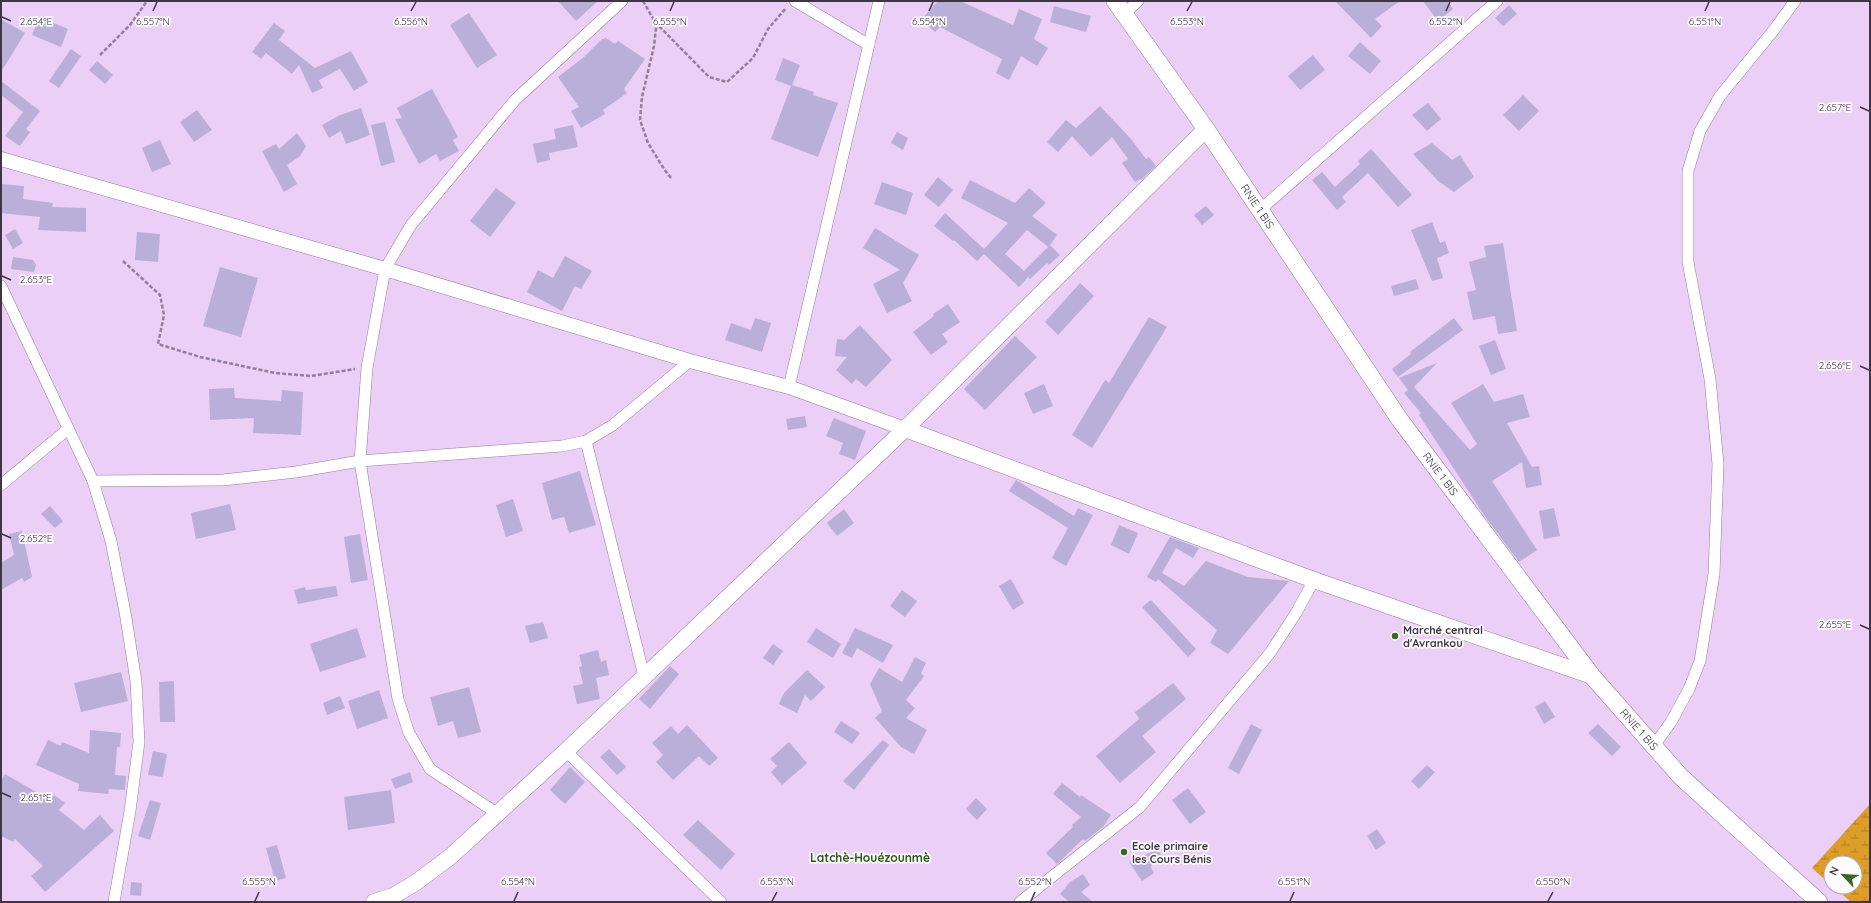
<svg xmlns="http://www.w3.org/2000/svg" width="1871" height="903" viewBox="0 0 1871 903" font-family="Quicksand,sans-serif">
  <defs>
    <pattern id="wetland-marsh" width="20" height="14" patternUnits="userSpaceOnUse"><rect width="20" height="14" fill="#dd9d29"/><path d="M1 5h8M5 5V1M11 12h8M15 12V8" fill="none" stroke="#b58125"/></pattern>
  </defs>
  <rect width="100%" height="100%" fill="#ebcff6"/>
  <!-- wetland -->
  <path fill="url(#wetland-marsh)" d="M1870,804v98h-19l-17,-15h21v-24h-24v22l-19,-17z"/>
  <!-- building -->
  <g fill="#baafd9" fill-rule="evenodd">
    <path d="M558,1h40l-22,20z"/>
    <path d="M938,1h22l53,24 6,-16 23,10 -8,20 14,9 -11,18 -16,-10 -12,24 -13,-7 6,-14 -62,-32 -5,5 -14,-12z"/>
    <path d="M1335,1h65l-25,18 7,7 -11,12z"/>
    <path d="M1423,1h24l6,8 -15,12z"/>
    <path d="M1509,5l8,9 -14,12 -8,-8z"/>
    <path d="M1054,6l37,10 -5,16 -36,-10z"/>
    <path d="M469,13l28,42 -20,13 -27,-43z"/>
    <path d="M39,17l29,12 -7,18 -29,-12z"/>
    <path d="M1,19l24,14 -24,39z"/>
    <path d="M274,23l11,8 -6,9 36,28 36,-17 17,31 -14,9 -14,-22 -21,11 4,8 -11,5 -13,-28 -7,9 -26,-21 -5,6 -9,-7z"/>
    <path d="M606,38l9,6 3,-3 27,18 -21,30 3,4 -24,17 2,4 -24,14 -10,-17 8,-4 -21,-30 26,-20 18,-18z"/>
    <path d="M1360,42l21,19 -11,13 -22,-18z"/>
    <path d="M71,49l10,7 -22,32 -10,-7z"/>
    <path d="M1313,55l12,15 -25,20 -12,-14z"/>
    <path d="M783,58l17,7 -8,20 22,7 -1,3 25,8 -20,54 -47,-18 20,-53 -16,-6z"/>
    <path d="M97,61l16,14 -8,9 -16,-14z"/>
    <path d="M1,81l39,30 -14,18 4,3 -10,14 -15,-10 18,-24 -22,-17z"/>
    <path d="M432,89l26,48 -5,3 6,11 -19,10 -4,-7 -17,10 -24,-45 7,-1 -5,-10z"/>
    <path d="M1523,95l16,16 -20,20 -16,-16z"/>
    <path d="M1428,103l13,16 -14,12 -15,-16z"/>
    <path d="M1100,106l31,33 15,20 3,-2 7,9 -15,14 -1,-1 -5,3 -13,-19 6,-4 -16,-22 -21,20 -19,-21 -14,16 -11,-10 19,-22 10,8z"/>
    <path d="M361,108l9,27 -24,9 -5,-13 -12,7 -7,-13 18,-10z"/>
    <path d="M197,110l15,20 -18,12 -14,-20z"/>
    <path d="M385,122l10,40 -14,4 -10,-41z"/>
    <path d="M573,125l5,22 -29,6 1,7 -13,3 -4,-19 23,-5 -2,-10z"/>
    <path d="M897,132l11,6 -5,12 -12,-7z"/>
    <path d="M297,133l9,13 -6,10 -13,9 10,19 -13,8 -22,-41 14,-7 3,5z"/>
    <path d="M160,140l11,24 -19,8 -10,-24z"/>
    <path d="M1432,143l20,17 8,-5 14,22 -20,15 -16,-11 -25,-27z"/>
    <path d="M1371,149l41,46 -14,12 -30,-34 -26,24 4,5 -9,8 -25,-30 10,-8 13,15 25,-23 -2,-3z"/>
    <path d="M938,177l15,13 -14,17 -15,-12z"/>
    <path d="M970,180l45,23 14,-15 17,15 -14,13 25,19 -7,10 10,10 -11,10 -2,-2 -17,16 -2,-2 -9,10 -35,-33 -7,7 -23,-21 -1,1 -19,-15 11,-13 39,36 24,-26 -47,-25zM1027,230l21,17 -24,24 -19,-17z"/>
    <path d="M882,182l31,11 -7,22 -32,-11z"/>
    <path d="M1,184l23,2 -1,13 30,4 -1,4 34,1v24l-48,-2 2,-13 -39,-4z"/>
    <path d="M496,188l20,15 -26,34 -20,-16z"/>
    <path d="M1206,206l8,9 -12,10 -8,-10z"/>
    <path d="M1432,222l8,21 5,-2 4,12 -12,5 6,20 -11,3 -21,-51z"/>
    <path d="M875,228l44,27 -16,28 9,18 -25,12 -14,-29 27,-14 -37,-22z"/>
    <path d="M15,229l8,14 -10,6 -8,-14z"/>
    <path d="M137,232l23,2 -2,28 -23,-2z"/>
    <path d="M1503,243l14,88 -19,3 -3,-18 -22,4 -6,-28 9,-2 -7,-28 17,-5 -2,-11z"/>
    <path d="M565,256l27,15 -11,18 -6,-3 -13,25 -35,-19 11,-22 15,8z"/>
    <path d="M13,257l20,3 3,5 -2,7 -23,-3z"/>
    <path d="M220,267l38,11 -17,59 -38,-11z"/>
    <path d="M1416,279l3,10 -25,7 -3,-10z"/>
    <path d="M1080,283l14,13 -36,39 -13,-13z"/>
    <path d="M948,304l12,18 -18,12 6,8 -17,13 -18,-23 21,-16 -1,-2z"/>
    <path d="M1149,317l18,10 -75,121 -20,-13 33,-55 4,3z"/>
    <path d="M755,318l16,5 -9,29 -37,-12 6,-17 20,7z"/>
    <path d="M1454,318l9,12 -65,47 -6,-8 19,-15 -1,-2z"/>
    <path d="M860,325l32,35 -26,27 -10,-8 -4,5 -16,-14 11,-13 -12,-1 2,-17 7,1z"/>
    <path d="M1015,336l22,21 -52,53 -21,-21z"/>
    <path d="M1495,340l11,29 -15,6 -12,-29z"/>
    <path d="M1437,363l-23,24 56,63 7,-6 -26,-41 32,-19 11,18 29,-8 7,23 -23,6 25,44 7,-1 3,19 -16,3 -4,-26 -30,19 45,69 -18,12 -33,-44 -67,-103 2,-2 -17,-20 4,-3 -9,-12z"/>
    <path d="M1044,384l9,22 -20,8 -9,-21z"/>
    <path d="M234,388l1,10 46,3 1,-11 21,2 -2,43 -48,-2 1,-15 -44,2 -1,-31z"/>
    <path d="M805,416l2,11 -19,3 -2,-11z"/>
    <path d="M834,418l32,13 -11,29 -16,-6 4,-11 -17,-7z"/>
    <path d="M580,471l16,54 -27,8 -5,-16 -12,3 -10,-37z"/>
    <path d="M1016,480l58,36 4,-8 15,7 -27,51 -14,-8 16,-30 -59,-37z"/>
    <path d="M513,499l10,32 -17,6 -10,-32z"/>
    <path d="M230,504l6,26 -40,9 -5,-26z"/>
    <path d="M50,506l13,15 -8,7 -14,-14z"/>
    <path d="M1554,508l6,28 -16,3 -5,-28z"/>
    <path d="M844,509l10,14 -17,13 -10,-13z"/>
    <path d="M1119,525l19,8 -9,21 -18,-9z"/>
    <path d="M22,531l10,46 -8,5 -2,-4 -21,12v-27l13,-8 -5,-21z"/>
    <path d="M360,534l8,46 -17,3 -7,-46z"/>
    <path d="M1170,537l29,11 -6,10 -17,-10 -14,25 22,13 22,-25 42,16 41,4 -61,73 -18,-11 7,-13 -59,-51 -2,3 -9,-5z"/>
    <path d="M1011,579l13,24 -11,7 -14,-24z"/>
    <path d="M336,586l2,10 -40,8 -4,-14 11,-3 1,3z"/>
    <path d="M902,590l15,11 -12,16 -15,-11z"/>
    <path d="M1151,600l45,49 -8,8 -46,-50z"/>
    <path d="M543,622l5,16 -18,5 -5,-17z"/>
    <path d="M357,628l9,29 -46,15 -10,-28z"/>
    <path d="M816,628l25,16 -8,14 -26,-16z"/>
    <path d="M855,628l38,17 -10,18 -26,-15 -5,10 -10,-5z"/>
    <path d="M773,644l10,7 -10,14 -10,-7z"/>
    <path d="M598,650l3,12 5,-2 3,15 -13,3 4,21 -23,5 -4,-18 10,-2 -4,-17 3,-1 -3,-11z"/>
    <path d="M915,657l11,6 -5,10 3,3 -18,24 9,8 -9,10 21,12 -13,24 -13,-7 -26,-29 7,-7 -12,-27 9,-16 23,14z"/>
    <path d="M670,666l9,8 -29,35 -11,-10z"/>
    <path d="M807,670l18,17 -14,14 -6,-6 -8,18 -18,-9 5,-11z"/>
    <path d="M121,672l7,29 -47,11 -7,-29z"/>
    <path d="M174,681l1,41h-15l-1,-40z"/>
    <path d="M1173,683l13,16 -44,37 14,16 -36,31 -24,-27 43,-37 -4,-7z"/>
    <path d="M469,687l12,45 -23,6 -5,-17 -15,5 -8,-29z"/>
    <path d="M379,690l9,28 -31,11 -9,-28z"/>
    <path d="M340,696l5,12 -18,7 -4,-12z"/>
    <path d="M1545,701l10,16 -11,7 -9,-17z"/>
    <path d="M841,721l19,12 -8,11 -18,-12z"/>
    <path d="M1251,724l11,6 -23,44 -11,-6z"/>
    <path d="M1598,724l23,23 -9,9 -24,-23z"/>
    <path d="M687,725l31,33 -9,8 -10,-10 -26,24 -17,-18 7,-7 -11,-12 19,-17 7,8z"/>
    <path d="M90,730l31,3 -1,14h-3l-2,28 11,1 -1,14 -16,-1 -1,5 -30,-3 1,-7 -43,-19 12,-25 13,6 1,-4 27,11z"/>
    <path d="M883,740l6,5 -35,45 -11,-9z"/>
    <path d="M789,742l18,21 -25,22 -11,-13 6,-6 -7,-7z"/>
    <path d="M609,749l17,18 -9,8 -17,-18z"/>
    <path d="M153,751l14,3 -4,23 -15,-2z"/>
    <path d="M1427,765l8,7 -16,17 -8,-8z"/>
    <path d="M570,767l15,15 -20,22 -15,-14z"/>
    <path d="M410,772l3,10 -18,7 -4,-10z"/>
    <path d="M5,774l45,26 4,-5 11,8 -6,7 25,20 16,-15 14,16 -69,61 -14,-16 12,-10 -28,-27 -2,3 -12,-6v-55z"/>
    <path d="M1062,783l18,14 1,-2 30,20 -8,12 -18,14 -2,-2 -26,25 -11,-11 27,-26 -1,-2 9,-8 -28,-23z"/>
    <path d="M1188,788l18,24 -16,12 -18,-24z"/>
    <path d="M391,790l4,33 -47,7 -4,-33z"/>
    <path d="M976,798l11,11 -10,11 -11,-11z"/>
    <path d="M150,800l11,3 -11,37 -12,-4z"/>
    <path d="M698,820l37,34 -14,16 -38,-35z"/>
    <path d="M1377,829l9,14 -10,7 -9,-14z"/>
    <path d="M277,845l9,33 -11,3 -9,-33z"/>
    <path d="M1158,849l5,11 -13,6 4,7 -12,8 -13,-19z"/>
    <path d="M1083,874l7,11 -9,7 12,10h-24l-9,-8 10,-12z"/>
    <path d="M131,882l11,1 -1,13 -11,-1z"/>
  </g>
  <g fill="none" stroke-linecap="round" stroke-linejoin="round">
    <defs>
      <g id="minor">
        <path d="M795,1l74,44"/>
        <path d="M1124,14l14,-13"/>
        <path d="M1260,210l237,-209"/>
        <path d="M1,286l92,195 18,60 14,71 11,69 3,61 -9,69 -16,91"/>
        <path d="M789,387l90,-386"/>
        <path d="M586,441l58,235"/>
        <path d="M93,481l130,-1 73,-8 64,-11 202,-15 24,-5 27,-16 77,-64"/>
        <path d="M1,485l67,-56"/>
        <path d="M1653,747l18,-25 18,-33 11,-28 14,-87 4,-110 -8,-85 -22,-117v-91l12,-40 20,-35 53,-65 22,-30"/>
        <path d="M566,751l155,151"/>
        <path d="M498,814l-68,-45 -21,-36 -11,-34 -38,-238 7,-93 18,-99 26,-44 104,-125 107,-99"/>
        <path d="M1020,902l120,-95 130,-154 26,-40 18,-33"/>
      </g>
      <path id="tertiary" d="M1,159l384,110 305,92 99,26 116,42"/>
      <g id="secondary">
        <path d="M905,429l409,151 278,96"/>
        <path d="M374,902l19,-6 22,-13 35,-26 116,-106 339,-322 301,-300"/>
      </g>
      <g id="primary">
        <path id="s1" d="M1115,1l91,128 194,291 192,256 89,101 138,125"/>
      </g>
    </defs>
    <!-- minor casing -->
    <use href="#minor" stroke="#957c9f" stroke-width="12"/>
    <!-- tertiary casing -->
    <use href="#tertiary" stroke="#957c9f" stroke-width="15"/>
    <!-- secondary casing -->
    <use href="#secondary" stroke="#957c9f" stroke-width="17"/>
    <!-- primary casing -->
    <use href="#primary" stroke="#957c9f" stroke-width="18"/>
    <!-- path -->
    <g stroke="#927f9a" stroke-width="2.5" stroke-dasharray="4 2" stroke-linecap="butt">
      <path d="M643,1l12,21 1,6 -2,18 -12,51 -2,23 8,23 16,26 7,9"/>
      <path d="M655,22l54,55 18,5 26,-24 15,-29 18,-21"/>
      <path d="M100,55l30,-30 17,-24"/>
      <path d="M123,261l37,34 4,20 -6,29 42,13 75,16 36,3 44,-7"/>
    </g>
    <!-- minor -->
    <use href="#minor" stroke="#fff" stroke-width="11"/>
    <!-- tertiary -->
    <use href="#tertiary" stroke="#fff" stroke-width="14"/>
    <!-- secondary -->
    <use href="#secondary" stroke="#fff" stroke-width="16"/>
    <!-- primary -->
    <use href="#primary" stroke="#fff" stroke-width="17"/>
  </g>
  <!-- ticks -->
  <path fill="none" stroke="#403544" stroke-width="1.5" d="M153,11l4,-9M411,11l5,-9M670,11l4,-9M929,11l4,-9M1187,11l5,-9M1446,11l4,-9M1705,11l4,-9M2,17l9,4M1860,107l9,4M2,276l9,4M1860,366l9,4M2,534l9,4M1860,625l9,4M2,793l9,4M255,901l4,-9M514,901l4,-9M772,901l5,-9M1031,901l4,-9M1290,901l4,-9M1548,901l5,-9"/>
  <!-- markers -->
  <g fill="#3a6725" stroke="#fefbff" stroke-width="1.5">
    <circle cx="1395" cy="636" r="4"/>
    <circle cx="1124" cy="852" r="4"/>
  </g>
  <g text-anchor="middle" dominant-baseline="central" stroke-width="3.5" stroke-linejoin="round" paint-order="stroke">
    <!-- street labels -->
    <g font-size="11" fill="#403544" stroke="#fefbff">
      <text stroke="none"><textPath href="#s1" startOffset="250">RNIE 1 BIS</textPath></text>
      <text stroke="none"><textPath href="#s1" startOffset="574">RNIE 1 BIS</textPath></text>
      <text stroke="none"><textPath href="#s1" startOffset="898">RNIE 1 BIS</textPath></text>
    </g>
    <!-- poi labels -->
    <g font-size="11" font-weight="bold" fill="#403544" stroke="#fefbff" text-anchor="start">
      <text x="1403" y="630">Marché central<tspan x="1403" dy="13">d'Avrankou</tspan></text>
      <text x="1132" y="846">Ecole primaire<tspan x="1132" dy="13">les Cours Bénis</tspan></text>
    </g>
    <!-- neighbourhood labels -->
    <g font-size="12" font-weight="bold" fill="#2f581c" stroke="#fefbff">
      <text x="870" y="857">Latchè-Houézounmè</text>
    </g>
  </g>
  <g font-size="10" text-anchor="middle" fill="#403544" stroke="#fefbff" stroke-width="3.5" stroke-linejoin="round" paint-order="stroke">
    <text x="153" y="25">6.557°N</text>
    <text x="411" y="25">6.556°N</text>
    <text x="670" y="25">6.555°N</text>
    <text x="929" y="25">6.554°N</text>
    <text x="1187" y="25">6.553°N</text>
    <text x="1446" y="25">6.552°N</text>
    <text x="1705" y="25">6.551°N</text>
    <text x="36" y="25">2.654°E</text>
    <text x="1835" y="111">2.657°E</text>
    <text x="36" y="283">2.653°E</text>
    <text x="1835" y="369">2.656°E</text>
    <text x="36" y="542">2.652°E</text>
    <text x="1835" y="628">2.655°E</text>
    <text x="36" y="801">2.651°E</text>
    <text x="259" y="885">6.555°N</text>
    <text x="518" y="885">6.554°N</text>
    <text x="777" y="885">6.553°N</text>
    <text x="1035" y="885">6.552°N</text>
    <text x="1294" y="885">6.551°N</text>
    <text x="1553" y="885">6.550°N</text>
  </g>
  <!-- border -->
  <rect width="1871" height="903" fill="none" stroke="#403544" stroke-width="4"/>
  <!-- north arrow -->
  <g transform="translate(1843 875) rotate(295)"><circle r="19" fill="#fefbff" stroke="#b2acb4"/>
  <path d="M0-3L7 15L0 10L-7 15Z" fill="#3a6725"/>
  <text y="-6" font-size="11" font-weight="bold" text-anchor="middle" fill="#403544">N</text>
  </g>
</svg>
